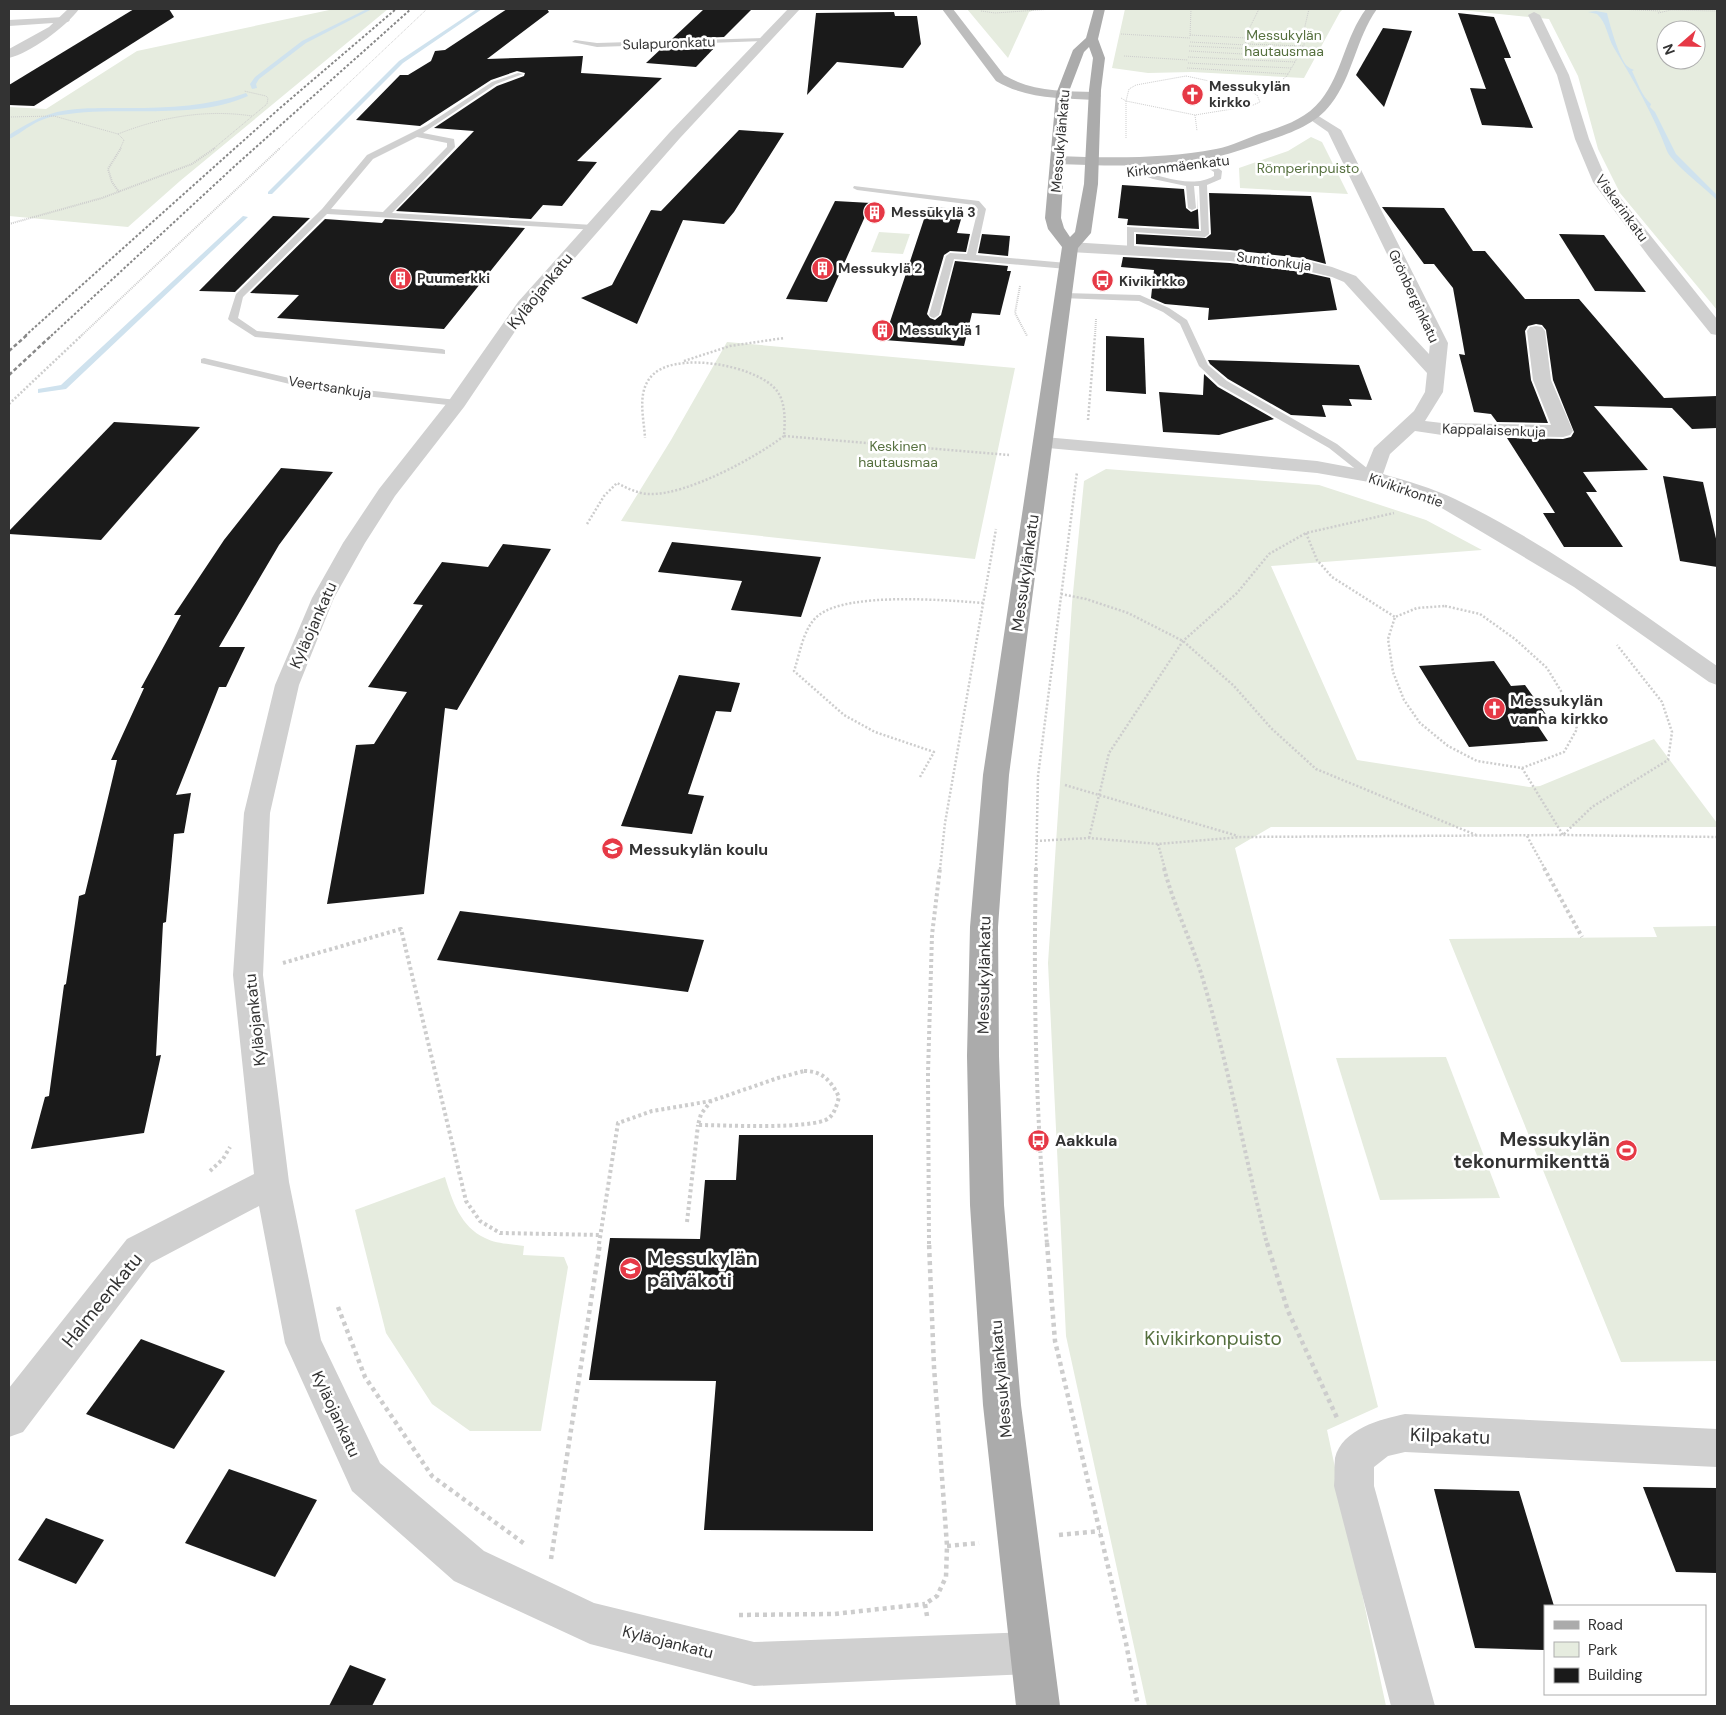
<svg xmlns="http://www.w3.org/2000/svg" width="1726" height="1715" viewBox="0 0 1726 1715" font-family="'DM Sans',sans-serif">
  <rect width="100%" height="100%" fill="#fff"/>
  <!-- green -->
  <g fill="#e6ecdf" fill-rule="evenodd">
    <path d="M334,9h54l-208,172 -52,46 -119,-11v-109l37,2 91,-58z"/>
    <path d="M967,9h71l-9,3 -21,46z"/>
    <path d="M1125,9h218l-3,3 -36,66 -112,-6 -44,1 -36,-5z"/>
    <path d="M1451,9h266v301l-97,-117 -22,-44 -20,-73 -29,-57zM1666,30h30v30h-30z"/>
    <path d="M1311,137l11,5 26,52 -108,-6 -1,-20 49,-17z"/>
    <path d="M879,232l31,2 -7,20 -32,-2z"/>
    <path d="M727,342l288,26 -40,191 -354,-38 50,-81z"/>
    <path d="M1106,469l213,16 107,35 56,30 -211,16 86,194 172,27 11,-1 114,-47 63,84v4h-446l-36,21 143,559 -51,23 59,276h-239l-81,-370 -18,-373 24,-360 12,-122z"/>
    <path d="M1717,926v435l-96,1 -172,-423 208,-2 -4,-10z"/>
    <path d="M1446,1057l54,141 -120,2 -44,-142z"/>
    <path d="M445,1177c7,24 16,50 40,61 11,6 27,6 39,8l-1,9 41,2 4,10 -27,164h-71l-38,-27 -46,-71 -31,-123z"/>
  </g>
  <!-- water -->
  <path fill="#cfe2ee" d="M1596,11l11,2c2,9 12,45 20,53 2,2 5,3 7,4l-2,1c6,12 9,24 19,33l-1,3 5,5 21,42 41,41v5c-10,-10 -45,-37 -50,-49 -13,-35 -34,-72 -53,-103 -7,-12 -7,-25 -17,-34l-9,-2z"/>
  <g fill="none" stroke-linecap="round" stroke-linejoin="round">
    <!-- stream -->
    <g fill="#cfe2ee" fill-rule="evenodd">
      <path d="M367,9h5l-66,34 -47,36 -3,5 1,4 -5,1 -2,-5 5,-7 47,-36z"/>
      <path d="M477,9h5l-79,54 -131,131h-4v-2l131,-131z"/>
      <path d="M246,93l2,3c-55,25 -129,9 -187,19 -9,1 -22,5 -29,10 -8,4 -15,11 -23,14v-4c15,-10 30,-18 48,-23 19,-5 51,-4 72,-4 40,0 80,-2 117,-15z"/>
      <path d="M243,216l5,1 -182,172 -28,4v-4l23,-4z"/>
    </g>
  </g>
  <!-- building -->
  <g fill="#1a1a1a">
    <path d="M134,9h35l5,8 -140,89 -25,-1v-20z"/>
    <path d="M507,9h40l2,3 -62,47 96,-3 -2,17 81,5 -85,83 20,1 -35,44 -19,-1 -12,14 -135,-8 78,-80 -40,-3 63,-42 27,-10 1,-3 -8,-2 -26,9 -71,46 -64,-6 44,-45h8l23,-14 4,-10 10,-1z"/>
    <path d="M704,9h48l-28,28 -52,2z"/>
    <path d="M894,12l1,4h22l4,28 -18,24 -66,-6 -30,33 9,-82z"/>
    <path d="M1458,13l36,4 17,41h-7l29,70 -51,-3 -12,-37 16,1z"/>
    <path d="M1383,28l29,3 -28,76 -28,-32z"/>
    <path d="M717,45l-21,22 -50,-4 17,-16z"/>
    <path d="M739,130l45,3 -50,79 -10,12 -41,-4 -46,104 -56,-26 31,-13 39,-75 10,1z"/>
    <path d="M1122,185l62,4 2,19 5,4 7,-3 -1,-16 2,36 -72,-4 1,-6 -10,-1z"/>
    <path d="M1209,193l102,3 15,68 -23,-6 -73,-8 -94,-6v-10l70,4 5,-4z"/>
    <path d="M835,201l36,2 -44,99 -41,-3z"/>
    <path d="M928,207l36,2 -7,24 13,1 -4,18 -16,-1 -6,4 -17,59 3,4 5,2 6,-5 14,-54 53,5 -1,5h4l-11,44 -28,-2 -8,33 -80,-6z"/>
    <path d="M1382,207l62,1 29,43h12l40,48h54l85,99 53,-2v32l-25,1 -20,-21 -78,-2 54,64 -65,2 14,20h-11l37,55h-59l-21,-34h12l-48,-75 56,1 8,-2 3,-5 -21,-52 -7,-50 -4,-5 -6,-1 -8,2 -3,5 6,49 17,43 -51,-1 -6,-8 -17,-2 -15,-58 6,1 -12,-67 -19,-24h-10z"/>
    <path d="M273,216l37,2 -75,74 -36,-1z"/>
    <path d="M325,219l57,4 3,-4 140,9 -81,101 -167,-11 22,-23 -49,-2z"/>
    <path d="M982,234l28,2 -2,20 -30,-3z"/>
    <path d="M1559,234l45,1 42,57 -51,-1z"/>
    <path d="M1123,257l107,6 73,9 27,6 7,32 -129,10 1,-12 -44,-4 -14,-6 3,-28 -33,-3z"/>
    <path d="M1106,336l38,2 2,56 -40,-3z"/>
    <path d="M1208,360l151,5 13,35 -23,-1 3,7 -30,-1 4,12 -35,-2 -63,-36 -18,-15z"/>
    <path d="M1204,374l14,13 56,32 -55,16 -56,-3 -4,-40 44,3z"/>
    <path d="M114,422l86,5 -99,113 -92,-6v-3z"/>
    <path d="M281,468l52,4 -54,73 -60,102h26l-19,40h-7l-43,108 15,-2 -7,40 -10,1 -8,88 -3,1 -7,133 5,-1 -17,78 -113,16 14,-52 4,-1 15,-111 2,-1 13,-88 6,-2 32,-134h-6l33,-72h-3l40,-73h-7l50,-75z"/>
    <path d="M1663,476l40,6 14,61v24l-37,-6z"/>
    <path d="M672,542l149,15 -20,60 -70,-7 11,-29 -84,-9z"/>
    <path d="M503,544l48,5 -94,161 -12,-2 -21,186 -97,10 29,-159 18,-1 33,-52 -39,-5 55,-82 -10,-1 29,-42 46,5z"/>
    <path d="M1494,661l17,25 14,-1 22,31 -15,1 16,24 -79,6 -50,-81z"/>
    <path d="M679,675l61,8 -9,29 -15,-1 -28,83 16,2 -12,38 -71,-8z"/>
    <path d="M460,911l244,29 -16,52 -251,-32z"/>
    <path d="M739,1135h134v396l-169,-1 12,-149 -127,-1 21,-142 90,1 5,-59h31z"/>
    <path d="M141,1339l84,32 -51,78 -88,-35z"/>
    <path d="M229,1469l88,31 -42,77 -90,-34z"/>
    <path d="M1643,1487l74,1v85l-41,-1z"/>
    <path d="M1434,1489l85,2 35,115h-9v44l-70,-2z"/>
    <path d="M46,1518l58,22 -28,44 -58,-24z"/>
    <path d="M350,1665l36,14 -14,27h-43z"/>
  </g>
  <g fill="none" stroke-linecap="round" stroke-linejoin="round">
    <!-- path-far4 -->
    <g stroke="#cdcdcd" stroke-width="1" stroke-dasharray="1 1" stroke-linecap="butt">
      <path d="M1617,9l44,2"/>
      <path d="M981,11l14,2 58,-4"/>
      <path d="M1658,13l13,-3 46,1"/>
      <path d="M1121,34l69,4"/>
      <path d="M1190,35l114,6"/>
      <path d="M1190,36l1,-27"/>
      <path d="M1190,42l56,3 -1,-8 14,-28"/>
      <path d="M1246,44l58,2"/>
      <path d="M1189,46l112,5"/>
      <path d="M1189,51l109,6"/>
      <path d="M1124,56l64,4"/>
      <path d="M1188,57l107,5"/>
      <path d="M1188,63l103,5"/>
      <path d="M1187,68l101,6"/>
      <path d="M1186,76l60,13 11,6 3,7 -9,4 -56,9 -69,-14 3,-12 7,-4z"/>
      <path d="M1283,79l4,-3 17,-30 1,-20 4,-17"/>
      <path d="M1121,98l5,3"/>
      <path d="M1126,101v37"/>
      <path d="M1195,115l2,16"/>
      <path d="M9,117l45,-1 64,18 6,6 -4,9"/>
      <path d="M118,134c43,-17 88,-25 134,-18"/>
      <path d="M213,149l54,-45 1,-6 -2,-2 -22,-5"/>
      <path d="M279,149l148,-140"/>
    </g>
    <!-- path-far3 -->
    <g stroke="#cdcdcd" stroke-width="2" stroke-dasharray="1 1" stroke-linecap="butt">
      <path d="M119,192l-7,-10 -4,-13 13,-21"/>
      <path d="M9,224l93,-26 90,-34 23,-16"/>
      <path d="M1020,286l-5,27 12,23"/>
      <path d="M81,336l199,-188"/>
      <path d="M1095,336l1,-17"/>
    </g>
    <!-- path-far2 -->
    <g stroke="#cdcdcd" stroke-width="2.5" stroke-dasharray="2 2" stroke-linecap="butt">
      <path d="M684,361l46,-15 54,-8"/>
      <path d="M9,404l73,-69"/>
      <path d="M1088,420l7,-85"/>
      <path d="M784,436l225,19"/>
      <path d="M587,524l17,-28 13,-13c10,5 21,11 33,11 37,1 105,-36 134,-58 1,-14 2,-33 -7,-45 -19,-26 -106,-42 -127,-13 -13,16 -6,41 -5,60"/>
      <path d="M1306,533l11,27 15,17 63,40"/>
      <path d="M1061,594l25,5 42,14 55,28 51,45 37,42 45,41 160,66"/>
      <path d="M1445,606l35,8 35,25 32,29 23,38 7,23 -13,23 -42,16 -45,-7 -29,-15 -28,-23 -16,-23 -11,-28 -5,-33 7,-22 22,-9z"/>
      <path d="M1522,768l41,67 29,-28 76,-47 4,-28 -10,-30 -45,-57"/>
      <path d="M920,777l14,-25 -59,-20 -31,-17 -50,-44c6,-17 9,-44 25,-56 30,-23 126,-15 164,-12"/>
      <path d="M1065,785l173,51"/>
      <path d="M1527,836l18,33"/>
      <path d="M1089,838l20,-85 74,-112 54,-48 32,-39 37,-21 88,-20"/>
      <path d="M1036,841l53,-3 69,6 83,-7 322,-2 154,2"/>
      <path d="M1158,844l7,25"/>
      <path d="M940,869l5,-46 51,-294"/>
      <path d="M1036,869l2,-93 39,-304"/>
    </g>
    <!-- path-far1 -->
    <g stroke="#cdcdcd" stroke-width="4" stroke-dasharray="3 3" stroke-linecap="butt">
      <path d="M1036,868c-3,125 0,251 11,376"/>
      <path d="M1164,868c10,39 29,76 40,115 25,86 41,174 63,261"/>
      <path d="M1544,868l38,69"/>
      <path d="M283,963l118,-34 65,272 14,20 20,12 101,2"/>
      <path d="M804,1071c19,0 27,10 35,26 -2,7 -4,16 -10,21 -15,12 -107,7 -131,7l3,-11 10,-13 67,-23z"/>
      <path d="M210,1171l13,-12 7,-12"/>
      <path d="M687,1222l11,-97"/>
      <path d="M599,1244l19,-121 34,-12 59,-10"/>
      <path d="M929,1244l-1,-171 4,-138 8,-67"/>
    </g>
    <!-- path -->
    <g stroke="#cdcdcd" stroke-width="4.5" stroke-dasharray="4 4" stroke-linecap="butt">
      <path d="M1047,1243l8,98 71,302 12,63"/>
      <path d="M1267,1243l21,68 50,109"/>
      <path d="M338,1307l27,70 67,99 94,69"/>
      <path d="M1059,1535l41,-4"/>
      <path d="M947,1546l32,-3"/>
      <path d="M551,1559l49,-316"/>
      <path d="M739,1615l95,-1 91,-10"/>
      <path d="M927,1616l-2,-12 12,-8 9,-19 1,-31 -13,-179 -5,-124"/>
    </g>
    <!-- service -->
    <g fill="#d0d0d0" fill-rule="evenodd">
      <path d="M764,38l3,2 -1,1 -169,6 -25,-5 3,-2 22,3z"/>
      <path d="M518,73l5,1 -27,10 -73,49 31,6 1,8 -63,66 201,12 4,3 -1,2 -269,-16 -84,83 -5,21 19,13 185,18 3,1v4l-190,-17 -25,-16 -2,-2 8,-25 86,-85 45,-54 60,-30 65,-43zM417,137l30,6v4l-64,65 -52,-3 42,-50z"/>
      <path d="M1193,154h6l23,17 -1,8 -14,6 2,49 -4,3 -71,-5v17l-7,2v-24l74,4 -2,-45h-5l2,22 -4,2 -4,-2 -2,-22 -33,-7 -19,-7 4,-2c23,6 54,19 76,6v-4l-21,-14z"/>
      <path d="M854,186l125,15 7,8 -10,46 91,8 4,3 -4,3 -113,-10 -15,56 -5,3 -3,-1 -2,-2 17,-59 4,-3 17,1 11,-45 -4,-4 -117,-15 -4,-2z"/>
      <path d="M1064,293l76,2 29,13 18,12 21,45 19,16 110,63 41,33 -2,2h-8l-39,-31 -110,-63 -20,-19 -19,-42 -17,-12 -24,-11 -78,-3 -2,-2z"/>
      <path d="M204,358l115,27 138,15 5,3 -5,3 -138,-15 -118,-28v-4z"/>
    </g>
    <!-- minor -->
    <g fill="#d0d0d0" fill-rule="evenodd">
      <path d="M788,9h12l-120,129 -150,171 -66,98 -69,89 -30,47 -31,55 -35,87 -29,128 -7,162 26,207 32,158 59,123 104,88 110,52 160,39 276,-10 15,6 6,15 -6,15 -15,6 -276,12 -164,-42 -136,-63 -102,-90 -67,-148 -26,-137 -108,57 -128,169 -14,5v-49l118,-149 127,-65 -21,-199 11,-162 31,-128 37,-87 31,-55 36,-54 71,-90 68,-97 152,-170z"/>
      <path d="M1534,12l6,3 29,60 20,64 18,42 110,138v16l-6,-1 -62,-77 -56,-75 -18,-43 -18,-64 -29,-60z"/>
      <path d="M64,17l4,1 2,2 -2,2 -59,4v-6z"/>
      <path d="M1312,112l29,18 107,213 -5,49 -18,29 17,2 109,2 -18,-45 -6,-49 3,-4 6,-1 6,1 3,4 6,49 22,51 -3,4 -7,2 -121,-2 -27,-4 -25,23 -7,20c24,7 49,14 72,25 93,45 178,108 262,167v19l-8,-3 -135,-95 -134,-80 -38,-15 -33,-10 -52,-9 -280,-26 -3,-4 3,-4 7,-2 273,24 48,9 9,-22 40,-37 11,-19 2,-19 -83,-91 -12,-5 -29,-7 -73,-9 -160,-9 -6,-2 -2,-3 2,-3 6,-2 160,10 73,8 29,7 24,9 73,78 1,-11 -102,-211 -23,-16z"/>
      <path d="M1405,1414l312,15v38l-312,-15 -17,4 -14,11v19l61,220h-44l-57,-220c1,-9 0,-19 1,-28 7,-29 46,-39 70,-44z"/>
    </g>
    <!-- tertiary -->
    <path fill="#d0d0d0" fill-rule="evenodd" d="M68,9h11c-13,18 -49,44 -70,49v-9l40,-22z"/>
    <!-- secondary -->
    <g fill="#bdbdbd" fill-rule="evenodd">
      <path d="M942,9h11l51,66c28,17 59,16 91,17l6,4 -6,4c-34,-2 -69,-1 -99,-19z"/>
      <path d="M1366,9h11c-21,29 -24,67 -46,95 -15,20 -38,28 -61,36 -18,6 -36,13 -54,17 -52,11 -106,9 -159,7l-7,-4 7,-4c53,2 107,3 159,-7 16,-3 31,-11 46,-16 22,-7 44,-14 59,-33 21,-26 24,-63 45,-91z"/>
    </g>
    <!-- primary -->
    <path fill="#ababab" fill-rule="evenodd" d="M1094,9h11l-7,30 7,19 -4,32 -3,94 -7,49 -13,15 -69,527 -11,152 1,129 5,149 17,200 39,301h-44l-33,-301 -13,-200 -3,-149 3,-129 13,-152 79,-528 -14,-18 -3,-11 11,-124 17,-44 13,-12zM1089,47l4,11 -4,32 -5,94 -9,48 -5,5 -6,-9 -3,-10 7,-124 16,-42z"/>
    <!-- rail-far1 -->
    <g stroke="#888" stroke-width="2" stroke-dasharray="2.5 2" stroke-linecap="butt">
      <path d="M25,336l255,-228 116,-99"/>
      <path d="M51,336l186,-172 174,-155"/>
    </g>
    <!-- rail -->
    <g stroke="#888" stroke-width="2.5" stroke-dasharray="4 2.5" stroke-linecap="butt">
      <path d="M9,351l18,-16"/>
      <path d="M9,375l43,-40"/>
    </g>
  </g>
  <!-- icons -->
  <defs>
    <symbol id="church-disc" viewBox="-11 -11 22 22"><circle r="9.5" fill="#e63946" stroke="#fff"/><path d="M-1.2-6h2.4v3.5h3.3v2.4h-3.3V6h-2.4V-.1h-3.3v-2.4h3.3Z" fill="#fff"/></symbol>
    <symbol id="building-disc" viewBox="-11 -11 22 22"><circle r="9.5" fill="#e63946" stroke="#fff"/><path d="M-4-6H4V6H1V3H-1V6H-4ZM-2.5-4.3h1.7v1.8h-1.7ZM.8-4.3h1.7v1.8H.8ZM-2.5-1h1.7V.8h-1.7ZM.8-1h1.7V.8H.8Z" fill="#fff"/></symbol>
    <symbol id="bus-disc" viewBox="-11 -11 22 22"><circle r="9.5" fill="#e63946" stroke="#fff"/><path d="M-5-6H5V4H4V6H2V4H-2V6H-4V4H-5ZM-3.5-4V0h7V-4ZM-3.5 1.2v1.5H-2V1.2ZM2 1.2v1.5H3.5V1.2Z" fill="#fff"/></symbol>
    <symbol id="school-disc" viewBox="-11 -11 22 22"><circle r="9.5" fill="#e63946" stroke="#fff"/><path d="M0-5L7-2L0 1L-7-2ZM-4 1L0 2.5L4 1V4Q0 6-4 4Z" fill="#fff"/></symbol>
    <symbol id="stadium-disc" viewBox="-11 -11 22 22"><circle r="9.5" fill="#e63946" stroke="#fff"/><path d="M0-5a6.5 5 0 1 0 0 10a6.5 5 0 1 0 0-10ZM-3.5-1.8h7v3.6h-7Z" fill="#fff"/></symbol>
  </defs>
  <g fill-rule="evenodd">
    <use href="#church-disc" x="1180" y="82" width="25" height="25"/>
    <use href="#building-disc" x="862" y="200" width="25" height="25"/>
    <use href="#building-disc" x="810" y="256" width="25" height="25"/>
    <use href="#building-disc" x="388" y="266" width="25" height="25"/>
    <use href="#bus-disc" x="1090" y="268" width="25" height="25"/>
    <use href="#building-disc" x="870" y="318" width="25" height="25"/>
    <use href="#church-disc" x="1482" y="696" width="25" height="25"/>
    <use href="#school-disc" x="600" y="836" width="25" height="25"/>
    <use href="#bus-disc" x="1026" y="1128" width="25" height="25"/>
    <use href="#stadium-disc" x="1614" y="1138" width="25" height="25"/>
    <use href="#school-disc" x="618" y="1256" width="25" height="25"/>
  </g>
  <g text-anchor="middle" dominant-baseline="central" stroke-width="5" stroke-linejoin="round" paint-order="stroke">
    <!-- far-park labels -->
    <g font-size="14" fill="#56703f" stroke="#fff">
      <text x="1284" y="35">Messukylän<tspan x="1284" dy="16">hautausmaa</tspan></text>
      <text x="1308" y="168">Römperinpuisto</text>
      <text x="898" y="446">Keskinen<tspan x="898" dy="16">hautausmaa</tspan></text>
    </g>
    <!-- far-street labels -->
    <g font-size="14" fill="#333" stroke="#fff">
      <text transform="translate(669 43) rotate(-2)">Sulapuronkatu</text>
      <text transform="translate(1060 141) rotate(-85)">Messukylänkatu</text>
      <text transform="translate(1178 166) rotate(-7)">Kirkonmäenkatu</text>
      <text transform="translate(1622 208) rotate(54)">Viskarinkatu</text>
      <text transform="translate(1274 261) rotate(7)">Suntionkuja</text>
      <text transform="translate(1414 296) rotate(65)">Grönberginkatu</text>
      <text transform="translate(330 387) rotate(9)">Veertsankuja</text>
      <text transform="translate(1494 430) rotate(2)">Kappalaisenkuja</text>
      <text transform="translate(1406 490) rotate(19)">Kivikirkontie</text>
    </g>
    <!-- far-poi labels -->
    <g font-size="14" font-weight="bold" fill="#333" stroke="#fff" text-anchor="start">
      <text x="1209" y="86">Messukylän<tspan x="1209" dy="16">kirkko</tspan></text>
      <text x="891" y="212">Messukylä 3</text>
      <text x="838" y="268">Messukylä 2</text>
      <text x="417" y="278">Puumerkki</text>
      <text x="1119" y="281">Kivikirkko</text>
      <text x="899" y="330">Messukylä 1</text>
    </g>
    <!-- street labels -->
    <g font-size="16" fill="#333" stroke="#fff">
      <text transform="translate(540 291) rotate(-51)">Kyläojankatu</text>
      <text transform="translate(1025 573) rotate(-82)">Messukylänkatu</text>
      <text transform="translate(313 625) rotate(-66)">Kyläojankatu</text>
      <text transform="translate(984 975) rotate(-89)">Messukylänkatu</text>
      <text transform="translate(255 1020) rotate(-96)">Kyläojankatu</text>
      <text transform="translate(1001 1379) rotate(-95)">Messukylänkatu</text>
      <text transform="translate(336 1414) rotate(65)">Kyläojankatu</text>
      <text transform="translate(668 1642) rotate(14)">Kyläojankatu</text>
    </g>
    <!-- poi labels -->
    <g font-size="16" font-weight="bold" fill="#333" stroke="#fff" text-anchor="start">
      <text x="1510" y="700">Messukylän<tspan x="1510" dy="18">vanha kirkko</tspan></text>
      <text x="629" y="849">Messukylän koulu</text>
      <text x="1055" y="1140">Aakkula</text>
    </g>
    <!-- near-poi labels -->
    <g font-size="19" font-weight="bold" fill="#333" stroke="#fff" text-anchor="end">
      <text x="1610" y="1139">Messukylän<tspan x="1610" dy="22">tekonurmikenttä</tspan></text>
      <text x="647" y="1258" text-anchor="start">Messukylän<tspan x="647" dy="22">päiväkoti</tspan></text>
    </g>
    <!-- near-street labels -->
    <g font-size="19" fill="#333" stroke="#fff">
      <text transform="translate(102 1300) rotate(-51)">Halmeenkatu</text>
      <text transform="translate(1450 1436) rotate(2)">Kilpakatu</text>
    </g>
    <!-- near-park labels -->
    <g font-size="19" fill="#56703f" stroke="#fff">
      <text x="1213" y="1338">Kivikirkonpuisto</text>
    </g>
  </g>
  <!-- border -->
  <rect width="1726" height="1715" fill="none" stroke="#333333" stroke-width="20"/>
  <!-- legend -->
  <rect x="1544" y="1605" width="162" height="90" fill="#ffffff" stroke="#adadad"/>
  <rect x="1554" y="1621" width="25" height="8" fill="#ababab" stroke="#adadad"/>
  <text x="1588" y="1630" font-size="15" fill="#333333">Road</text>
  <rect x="1554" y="1642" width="25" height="15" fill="#e6ecdf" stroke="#adadad"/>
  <text x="1588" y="1655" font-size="15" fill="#333333">Park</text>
  <rect x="1554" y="1668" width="25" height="15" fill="#1a1a1a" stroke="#adadad"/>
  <text x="1588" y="1680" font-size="15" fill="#333333">Building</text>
  <!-- north arrow -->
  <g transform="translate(1681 45) rotate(250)"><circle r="24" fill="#ffffff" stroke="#adadad"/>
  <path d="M0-4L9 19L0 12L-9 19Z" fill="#e63946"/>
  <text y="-8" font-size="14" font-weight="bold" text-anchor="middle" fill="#333333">N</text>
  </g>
</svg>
